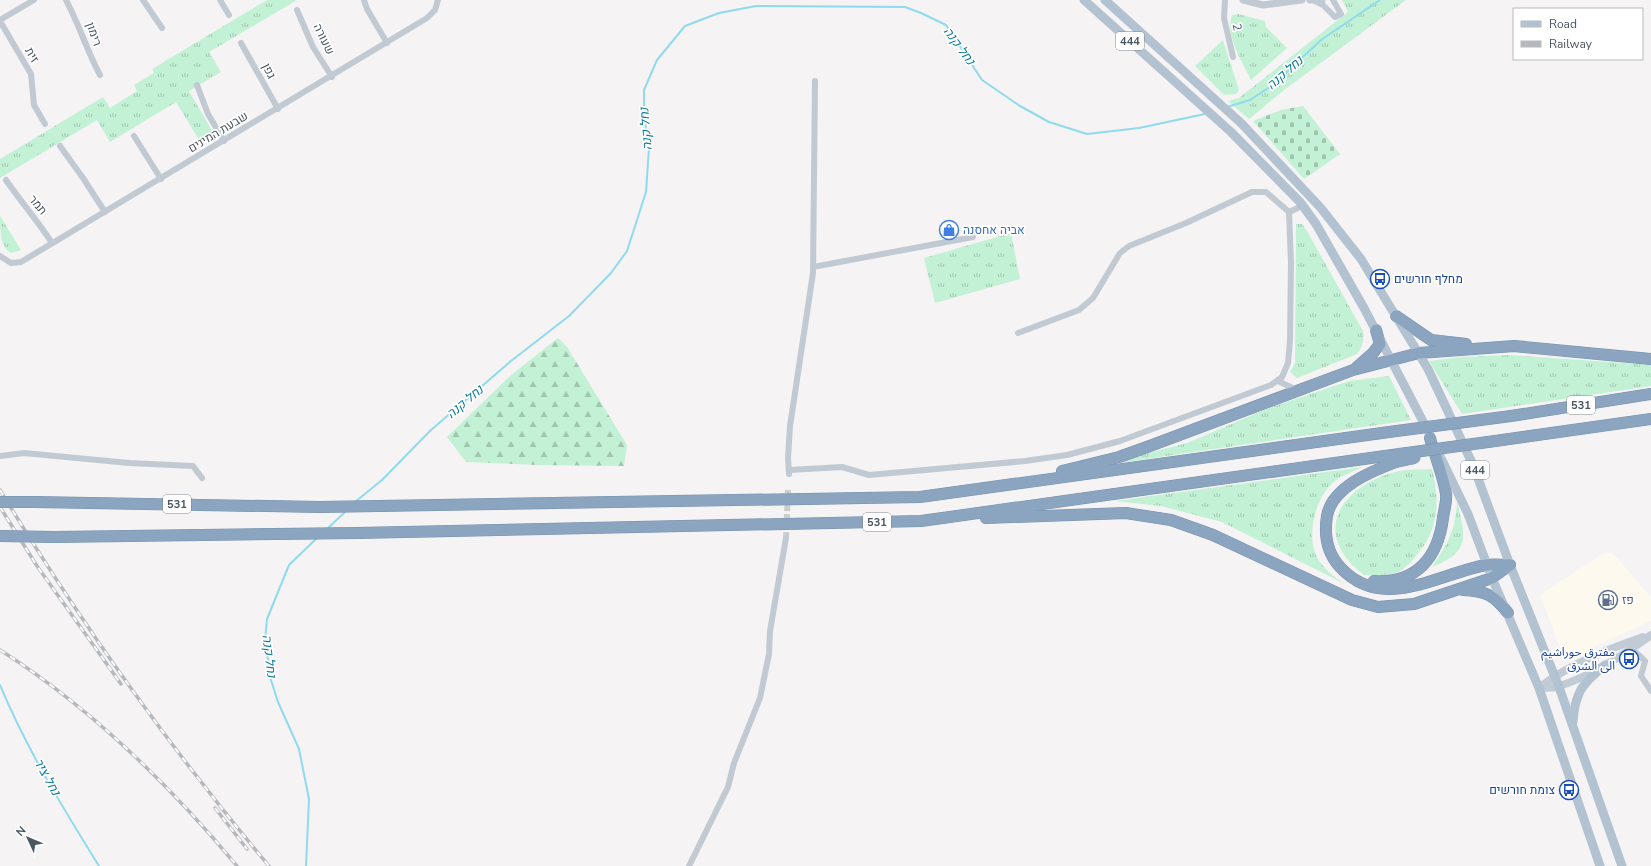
<svg xmlns="http://www.w3.org/2000/svg" width="1651" height="866" viewBox="0 0 1651 866" font-family="'Nunito Sans','Noto Sans Arabic',Heebo,sans-serif">
  <defs>
    <pattern id="grass-tufts" width="24" height="20" patternUnits="userSpaceOnUse"><rect width="24" height="20" fill="#c3f1d5"/><path d="M3 7l-1-3M5 7V3M7 7l1-3M15 17l-1-3M17 17v-4M19 17l1-3" fill="none" stroke="#a0c6b0"/></pattern>
    <pattern id="forest-firs" width="22" height="20" patternUnits="userSpaceOnUse"><rect width="22" height="20" fill="#c3f1d5"/><path d="M5 1l3.5 6h-7zM16 11l3.5 6h-7z" fill="#a0c6b0"/></pattern>
    <pattern id="cemetery-stones" width="16" height="16" patternUnits="userSpaceOnUse"><rect width="16" height="16" fill="#c3f1d5"/><path d="M2 7V4a2 2 0 0 1 4 0v3zM10 15v-3a2 2 0 0 1 4 0v3z" fill="#a0c6b0"/></pattern>
  </defs>
  <rect width="100%" height="100%" fill="#f5f3f3"/>
  <!-- commercial -->
  <path fill="#fdf9ef" d="M1613,553l38,44v24l-74,33 -10,-1 -7,-5 -20,-53 62,-41z"/>
  <!-- grass -->
  <g fill="url(#grass-tufts)">
    <path d="M267,0h30l-88,52 12,20 -32,19 25,43 -13,9 -25,-41 -66,40 -13,-22 -97,58v-19l103,-62 7,11 27,-17 -3,-6 20,-12 -2,-4z"/>
    <path d="M1342,0h64l-122,90 -35,29 -21,-18 11,-3 109,-86z"/>
    <path d="M1238,14l27,7 1,6 21,21 -36,32c-9,-19 -26,-44 -19,-65z"/>
    <path d="M1223,40l16,50 -3,4 -12,1 -29,-29z"/>
    <path d="M0,216l21,34 -10,3c-11,-6 -11,-24 -11,-37z"/>
    <path d="M1296,224h6l5,7 56,100c1,9 0,15 -6,23l-60,24 -7,-6 5,-9z"/>
    <path d="M1011,233l9,46 -85,24 -11,-45z"/>
    <path d="M1509,355l142,10v21l-189,28 -33,-53 32,-4z"/>
    <path d="M1389,376l22,44 -313,46 89,-23 82,-35 80,-27z"/>
    <path d="M1362,467c-9,5 -20,8 -27,14 -18,14 -27,47 -21,69 4,15 19,26 31,34l-123,-62 -61,-16 -46,-5z"/>
    <path d="M1432,469c8,32 7,61 -16,87 -5,6 -13,15 -21,17 -11,3 -21,2 -31,2 -56,-42 -22,-91 35,-104 10,-2 23,-1 33,-2z"/>
    <path d="M1457,501c8,35 15,50 -25,66 17,-26 23,-35 25,-66z"/>
  </g>
  <!-- forest -->
  <path fill="url(#forest-firs)" d="M558,338l9,9 60,98 -3,21 -86,-1 -72,-3 -19,-25 64,-62z"/>
  <!-- cemetery -->
  <path fill="url(#cemetery-stones)" d="M1303,106l37,48 -36,25 -51,-58 28,-11z"/>
  <g fill="none" stroke-linecap="round" stroke-linejoin="round">
    <!-- stream -->
    <g stroke="#90daee" stroke-width="2">
      <path d="M1227,107l23,-7 23,-15 48,-45 59,-40"/>
      <path d="M355,502l27,-22 49,-50 80,-69 58,-45 42,-43 16,-22 19,-59 3,-44 -5,-32v-26l13,-30 28,-34 34,-13 37,-7 149,1 16,6 25,12 36,55 38,26 29,16 38,12 52,-6 66,-14"/>
      <path d="M326,530l20,-19"/>
      <path d="M0,685c26,63 63,123 99,181"/>
      <path d="M306,866l3,-67 -10,-50 -21,-47 -7,-22 -6,-40 2,-21 22,-54 28,-27"/>
    </g>
    <!-- minor-tunnel -->
    <path stroke="#caccce" stroke-width="6" stroke-dasharray="6 3" stroke-linecap="butt" d="M786,538l2,-48"/>
    <defs>
      <g id="motorway">
        <path d="M1396,316l35,24 35,4"/>
        <path d="M1357,367l16,-14 7,-9 -4,-14"/>
        <path d="M1511,416l140,-22"/>
        <path d="M1488,442l163,-23"/>
        <path d="M1396,462c-24,9 -64,25 -69,54 -3,19 0,37 13,51 42,46 97,7 146,-2 7,-1 16,0 24,0"/>
        <path d="M1062,471l57,-14 28,-10 206,-77 66,-17 95,-7 137,13"/>
        <path d="M34,502l286,5 600,-10 469,-65"/>
        <path d="M986,518l140,-5 45,7 42,15 139,65 26,7 36,-3 78,-26 18,-13"/>
        <path d="M54,537l303,-4 564,-12 471,-66"/>
        <path d="M1374,581c42,3 64,-23 69,-63 1,-8 4,-17 3,-24 -3,-19 -11,-38 -16,-56"/>
        <path d="M1463,590c23,1 31,5 45,23"/>
      </g>
    </defs>
    <!-- motorway casing -->
    <use href="#motorway" stroke="#7690ad" stroke-width="12"/>
    <!-- minor -->
    <g stroke="#c1cad2" stroke-width="6">
      <path d="M66,0c13,24 21,51 34,75"/>
      <path d="M143,0l19,28"/>
      <path d="M220,0l9,15"/>
      <path d="M364,0l3,9 20,34"/>
      <path d="M1225,0l-1,18 9,39"/>
      <path d="M1315,1l8,4 12,12 6,-3 -8,-14"/>
      <path d="M297,10l16,37 19,30"/>
      <path d="M0,20l34,-20"/>
      <path d="M0,21l31,53 3,31 11,19"/>
      <path d="M241,43l37,66"/>
      <path d="M197,85l11,29 16,27"/>
      <path d="M134,136l27,43"/>
      <path d="M60,146l23,32 22,34"/>
      <path d="M6,180c15,22 32,41 46,63"/>
      <path d="M0,256l11,7 10,-1 406,-244 8,-8 3,-10"/>
      <path d="M813,267l160,-30"/>
      <path d="M1018,333l61,-23 14,-12 27,-45 9,-7 57,-23 66,-31h14l23,20 13,-6"/>
      <path d="M1278,381l19,9"/>
      <path d="M0,456l24,-3 105,10 64,3 9,12"/>
      <path d="M789,470l53,-3 27,8 156,-14 42,-6 53,-14 151,-56 11,-8 6,-14 2,-22 1,-78 -2,-51"/>
      <path d="M789,474l-1,-16 2,-32 23,-153 2,-192"/>
      <path d="M1629,646l16,15 -4,15 10,15"/>
      <path d="M689,866l39,-79 6,-24 26,-65 9,-44 1,-23 16,-93"/>
    </g>
    <!-- tertiary -->
    <g stroke="#c1cad2" stroke-width="7">
      <path d="M1243,0l20,5 39,-5"/>
      <path d="M1310,0h12"/>
    </g>
    <!-- secondary -->
    <g stroke="#c1cbd6" stroke-width="8">
      <path d="M1539,688c7,0 15,0 21,-2 33,-11 63,-31 91,-51"/>
      <path d="M1539,688c28,-23 70,-39 104,-51"/>
    </g>
    <!-- primary -->
    <g stroke="#b3c2d1" stroke-width="9">
      <path d="M1084,0l147,132 69,70 16,22 48,84 65,125"/>
      <path d="M1105,0l136,123 79,84 41,52 67,110 45,96 37,100 49,122 63,179"/>
      <path d="M1439,454l29,60 24,64 47,110 61,178"/>
      <path d="M1573,722c2,-30 9,-38 32,-57"/>
    </g>
    <!-- motorway -->
    <use href="#motorway" stroke="#8ba5c1" stroke-width="11"/>
    <defs>
      <g id="rail">
        <path d="M0,490c80,132 170,258 269,376"/>
        <path d="M0,507l37,59 84,118"/>
        <path d="M0,650c91,58 168,133 237,216"/>
        <path d="M215,808l32,41"/>
      </g>
    </defs>
    <!-- rail casing -->
    <use href="#rail" stroke="#b5b8bd" stroke-width="3.5"/>
    <!-- rail -->
    <use href="#rail" stroke="#fff" stroke-width="2" stroke-dasharray="6" stroke-linecap="butt"/>
    <defs>
      <g id="motorway-bridge">
        <path d="M1389,432l122,-16"/>
        <path d="M1392,455l96,-13"/>
        <path d="M1396,462l19,-4"/>
        <path d="M0,502h34"/>
        <path d="M0,536l54,1"/>
      </g>
    </defs>
    <!-- motorway-bridge casing -->
    <use href="#motorway-bridge" stroke="#7690ad" stroke-width="12" stroke-linecap="butt"/>
    <!-- motorway-bridge -->
    <use href="#motorway-bridge" stroke="#8ba5c1" stroke-width="11"/>
  </g>
  <!-- icons -->
  <defs>
    <symbol id="shop-ring" viewBox="-11 -11 22 22"><circle r="9.5" fill="#fff" stroke="#3f7fe0" stroke-width="1.5"/><path d="M-5-2.5h2.3a2.7 3.5 0 0 1 5.4 0H5L5.5 6h-11ZM-1.5-2.5h3a1.5 2.3 0 0 0-3 0Z" fill="#3f7fe0"/></symbol>
    <symbol id="bus-ring" viewBox="-11 -11 22 22"><circle r="9.5" fill="#fff" stroke="#1a4fb4" stroke-width="1.5"/><path d="M-5-6H5V4H4V6H2V4H-2V6H-4V4H-5ZM-3.5-4V0h7V-4ZM-3.5 1.2v1.5H-2V1.2ZM2 1.2v1.5H3.5V1.2Z" fill="#1a4fb4"/></symbol>
    <symbol id="fuel-ring" viewBox="-11 -11 22 22"><circle r="9.5" fill="#fff" stroke="#5c6f8a" stroke-width="1.5"/><path d="M-5.5-6h7V0h2V4h1.3V-2.5L3-4.5l.8-.8L6-3V5H2.5V1h-1V6h-7ZM-4.2-4.7v3.2H.2V-4.7Z" fill="#5c6f8a"/></symbol>
  </defs>
  <g fill-rule="evenodd">
    <use href="#shop-ring" x="938" y="219" width="22" height="22"/>
    <use href="#bus-ring" x="1369" y="268" width="22" height="22"/>
    <use href="#fuel-ring" x="1597" y="589" width="22" height="22"/>
    <use href="#bus-ring" x="1618" y="648" width="22" height="22"/>
    <use href="#bus-ring" x="1558" y="779" width="22" height="22"/>
  </g>
  <g text-anchor="middle" dominant-baseline="central" stroke-width="3.5" stroke-linejoin="round" paint-order="stroke">
    <!-- shield labels -->
    <g fill="#fff" stroke="#808990" stroke-width="1">
      <rect x="1116" y="32" width="28" height="18" rx="3"/>
      <rect x="1567" y="396" width="28" height="18" rx="3"/>
      <rect x="1461" y="461" width="28" height="18" rx="3"/>
      <rect x="163" y="495" width="28" height="18" rx="3"/>
      <rect x="863" y="513" width="28" height="18" rx="3"/>
    </g>
    <g font-size="11" font-weight="bold" fill="#4a5661">
      <text x="1130" y="41">444</text>
      <text x="1581" y="405">531</text>
      <text x="1475" y="470">444</text>
      <text x="177" y="504">531</text>
      <text x="877" y="522">531</text>
    </g>
    <!-- street labels -->
    <g font-size="12" fill="#4a5661" stroke="#fff">
      <text transform="translate(1237 27) rotate(79)">2</text>
      <text transform="translate(94 34) rotate(70)">רימון</text>
      <text transform="translate(324 39) rotate(64)">שעורה</text>
      <text transform="translate(32 55) rotate(60)">זית</text>
      <text transform="translate(269 71) rotate(64)">גפן</text>
      <text transform="translate(218 132) rotate(-31)">שבעת המינים</text>
      <text transform="translate(38 205) rotate(50)">תמר</text>
    </g>
    <!-- shop labels -->
    <g font-size="12" fill="#366cbe" stroke="#fff" text-anchor="start">
      <text x="963" y="230">אביה אחסנה</text>
    </g>
    <!-- transit labels -->
    <g font-size="12" fill="#164399" stroke="#fff" text-anchor="end">
      <text x="1394" y="279" text-anchor="start">מחלף חורשים</text>
      <text x="1615" y="652">مفترق حوراشيم<tspan x="1615" dy="14">الى الشرق</tspan></text>
      <text x="1555" y="790">צומת חורשים</text>
    </g>
    <!-- service labels -->
    <g font-size="12" fill="#4e5e75" stroke="#fff" text-anchor="start">
      <text x="1622" y="600">פז</text>
    </g>
    <!-- water labels -->
    <g font-size="13" font-style="italic" fill="#0c7c9b" stroke="#fff">
      <text transform="translate(959 46) rotate(54)">נחל קנה</text>
      <text transform="translate(1285 73) rotate(-41)">נחל קנה</text>
      <text transform="translate(646 129) rotate(-95)">נחל קנה</text>
      <text transform="translate(465 402) rotate(-40)">נחל קנה</text>
      <text transform="translate(269 656) rotate(83)">נחל קנה</text>
      <text transform="translate(47 777) rotate(61)">נחל ציר</text>
    </g>
  </g>
  <!-- legend -->
  <rect x="1513" y="8" width="130" height="52" fill="#ffffff" stroke="#b7bbc0"/>
  <rect x="1521" y="21" width="20" height="6" fill="#b3c2d1" stroke="#b7bbc0"/>
  <text x="1549" y="28" font-size="12" fill="#4a5661">Road</text>
  <rect x="1521" y="41" width="20" height="6" fill="#b5b8bd" stroke="#b7bbc0"/>
  <text x="1549" y="48" font-size="12" fill="#4a5661">Railway</text>
  <!-- north arrow -->
  <g transform="translate(28 838) rotate(314)" stroke="#ffffff" stroke-width="3" paint-order="stroke">
  <path d="M0-3L7 15L0 10L-7 15Z" fill="#4a5661"/>
  <text y="-6" font-size="11" font-weight="bold" text-anchor="middle" fill="#4a5661">N</text>
  </g>
</svg>
